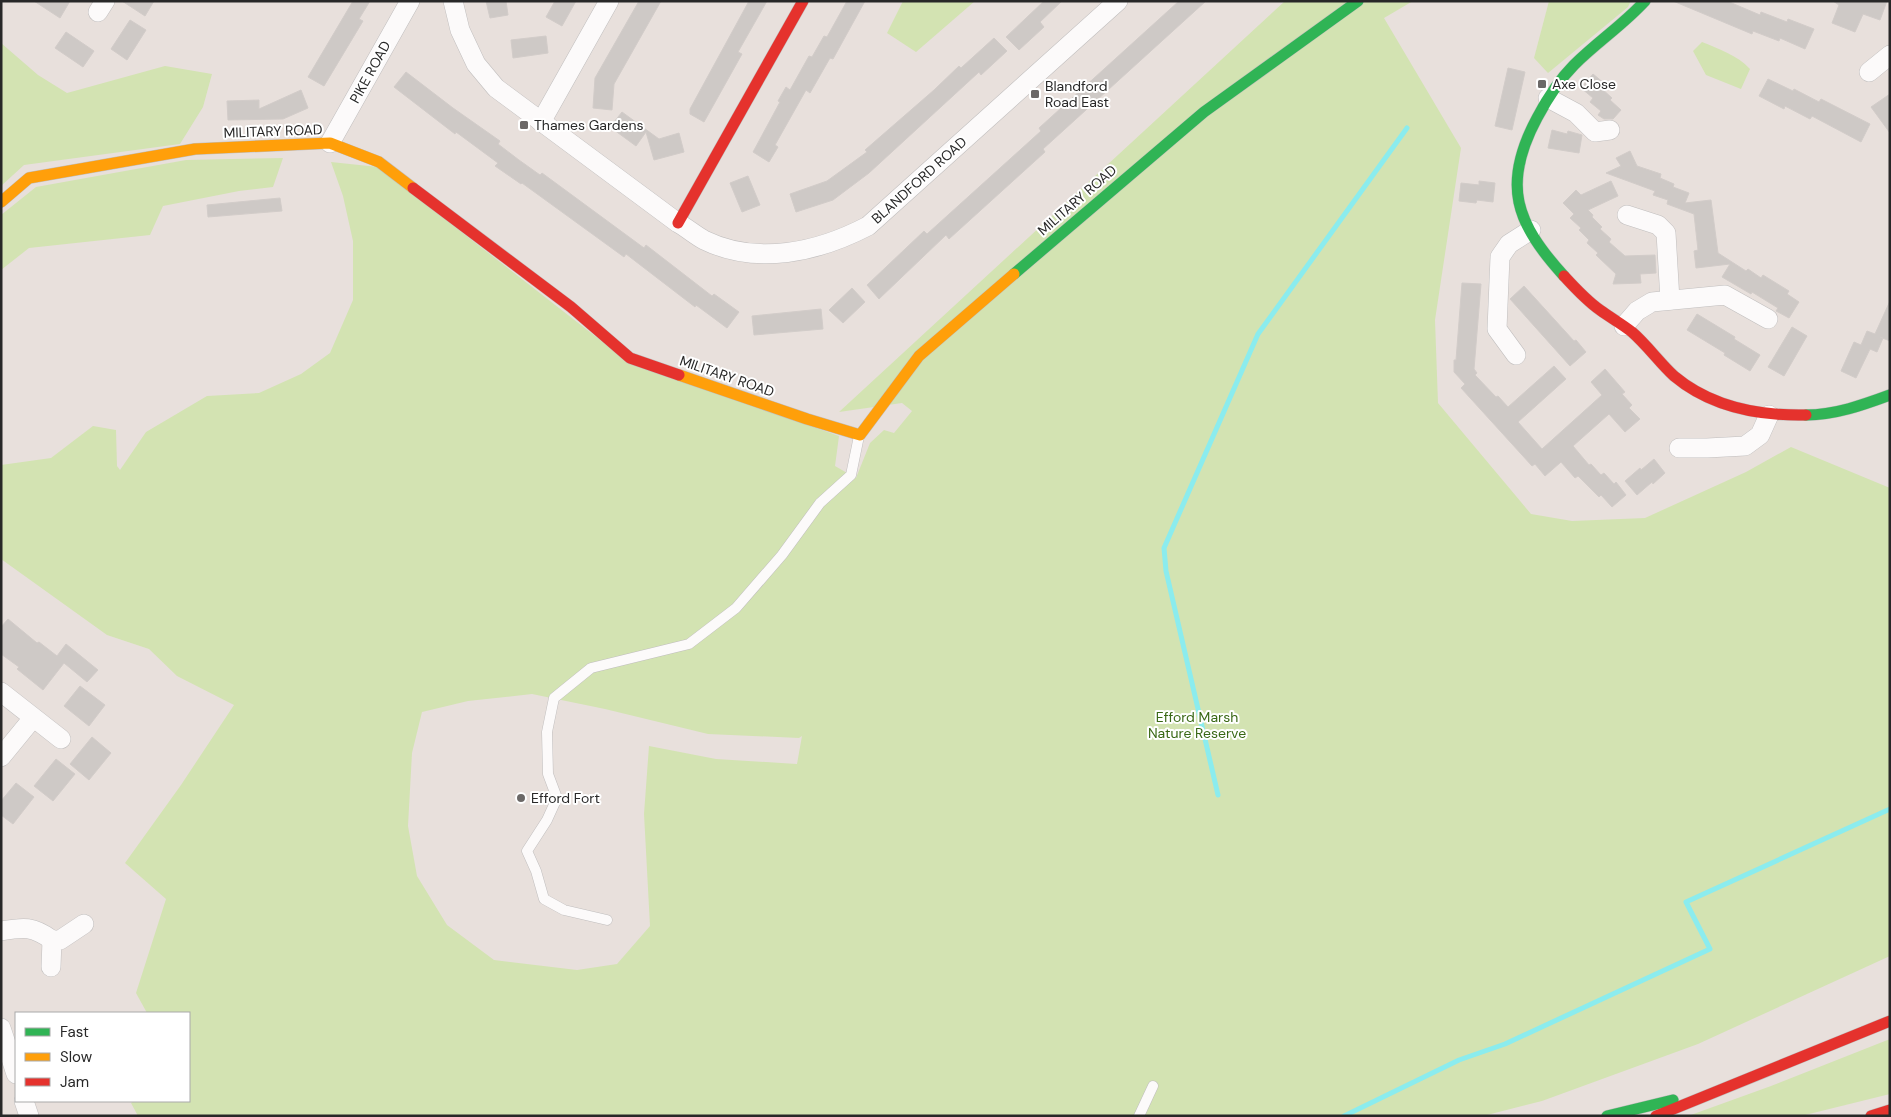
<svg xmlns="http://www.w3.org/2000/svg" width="1891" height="1117" viewBox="0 0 1891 1117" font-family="'DM Sans',sans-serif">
  <rect width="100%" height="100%" fill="#e8e0dc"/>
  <!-- green -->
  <g fill="#d3e3b2" fill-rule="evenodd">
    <path d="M903,1h72l-59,51 -29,-19z"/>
    <path d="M1285,1h128l-29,17 77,130 -26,172 3,83 93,111 41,7 73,-3 101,-46 45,-25 99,41v468l-192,88 -156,57 -59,15h-1345l-7,-13 3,-2h55v-88h-42l-11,-20 30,-94 -41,-36 56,-78 53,-80 -57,-29 -28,-27 -42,-14 -106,-76v-94l50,-7 42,-32 23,4 1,36 3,4 26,-38 61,-36 52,-3 42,-19 29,-21 23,-53v-59l-10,-45 -12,-34 47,5 249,194 212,75 -4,30 21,12 14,-35 14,-13 10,3 18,-22 -10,-8 -63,9zM532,694l73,15 103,25 91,4 3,-2 -5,28 -81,-5 -67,-13 -5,68 6,112 -33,38 -40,6 -83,-10 -47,-35 -30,-49 -9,-50 4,-73 10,-41 46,-11z"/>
    <path d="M1549,1h82l-3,6 -80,66 -14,-15z"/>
    <path d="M1702,42c17,7 35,13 48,27l-9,20 -35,-14 -13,-24z"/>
    <path d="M1,43l37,32 29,18 98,-27 47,8 -9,33 -23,37 -156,21 -23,21z"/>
    <path d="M283,158l-10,29 -34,4 -76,15 -13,29 -121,13 -28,22v-55l35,-28 150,-27z"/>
    <path d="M1890,1039v55l-89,22h-113l83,-30z"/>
  </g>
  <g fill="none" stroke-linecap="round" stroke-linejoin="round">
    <!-- stream -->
    <g stroke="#8becee" stroke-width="5">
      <path d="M1218,795l-52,-224 -2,-23 94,-214 149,-206"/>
      <path d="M1344,1116l115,-56 46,-16 205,-95 -24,-47 204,-93"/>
    </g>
  </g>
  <!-- building -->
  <g fill="#cec9c6" stroke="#d2ccc9">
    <path d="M34,1h36l-10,17z"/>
    <path d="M122,1h32l-9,15z"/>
    <path d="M353,1h17l-11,18 4,2 -39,65 -16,-9z"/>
    <path d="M486,1h20l2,14 -18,3z"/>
    <path d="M555,1h21l-14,25 -16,-9z"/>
    <path d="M639,1h22l-47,83 -2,26 -19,-2 2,-30z"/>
    <path d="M749,1h18l-29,51 4,2 -38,68 -14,-8v-5z"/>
    <path d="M847,1h18l-32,58 -3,-1 -20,35 -4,-3 -31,55 3,2 -9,15 -16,-10 27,-50 -2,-1 8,-14 4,3 19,-34 3,1 12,-21 3,1z"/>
    <path d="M1044,1h18l-22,21 4,5 -25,23 -13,-13z"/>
    <path d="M1179,1h27l-163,148 2,3 -96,87 -3,-4 -67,64 -12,-14 57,-54 3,3 93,-84 21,-19 -2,-3z"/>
    <path d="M1673,1h54l33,14 1,-3 26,10 1,-3 26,10 -9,20 -25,-11 -1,3 -26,-10 -1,3z"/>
    <path d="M1833,1h54l-7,19 -17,-6 -8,18 -23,-9 7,-18z"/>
    <path d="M130,20l16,10 -19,30 -16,-11z"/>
    <path d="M66,32l28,19 -11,16 -28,-19z"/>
    <path d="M546,36l2,17 -35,5 -2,-18z"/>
    <path d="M994,38l13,13 -26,24 -2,-3 -110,101 -36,27 -37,12 -6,-18 37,-13 40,-29 -2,-2 69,-60 25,-24 2,2z"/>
    <path d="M1508,68l17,4 -13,58 -17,-4z"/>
    <path d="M406,72l47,36 47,33 -2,3 21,16 21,15 2,-2 102,75 2,-3 66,51 2,-2 25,18 -12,16 -31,-23 -1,2 -69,-53 -2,3 -102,-74 -1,1 -26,-18 3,-3 -42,-31 -1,2 -61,-47z"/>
    <path d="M1593,74l12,10 -4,4 11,10 -2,2 11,10 -8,9h-9l-6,-4 3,-4 -11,-9 3,-4 -12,-10z"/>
    <path d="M1768,79l25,12 1,-2 25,13 2,-3 49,25 -9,18 -49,-26 -2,3 -25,-13 -1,3 -25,-13z"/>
    <path d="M301,90l7,18 -25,11 -55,1 -1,-19 32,-1v9z"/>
    <path d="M1890,94v39l-19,-26z"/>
    <path d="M622,112l37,27 20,-6 5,19 -30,8 -8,-28 -10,14 -26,-19z"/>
    <path d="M1552,130l15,4 1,-3 14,4 -3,18 -31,-5z"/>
    <path d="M1630,151l7,15 24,8 -1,4 14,6 -1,3 16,6 -4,10 26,-3 7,53 28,18 2,-2 13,9 2,-3 26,16 -2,3 12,8 -10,16 -13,-7 2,-3 -26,-16 -1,2 -29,-17 8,-13 -34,4 -2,-17 4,-1 -4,-36 -27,-10 1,-4 -15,-5 2,-4 -49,-18 15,-7 -5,-8z"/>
    <path d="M748,176l12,29 -18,7 -12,-29z"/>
    <path d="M1479,181l16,2 -2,19 -16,-2 -1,3 -17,-2 2,-18 18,2z"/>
    <path d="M1611,181l7,15 -30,14 5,5 -1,2 10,10 -2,2 11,10 -2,3 16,14 30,-1 1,18 -16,1 1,9 -28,1 3,-10 -20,-19 2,-2 -11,-10 2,-3 -10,-10 2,-2 -11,-10 4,-4 -11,-11 13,-13 5,5z"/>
    <path d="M280,198l2,13 -74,6 -1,-12z"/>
    <path d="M1462,283l19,1 -7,85 3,4 -2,2 21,22 2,-1 10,11 46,-41 12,13 -48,43 24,27 60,-54 -11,-13 14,-13 20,23 -3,2 10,11 -3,3 11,11 -15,13 -16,-18 -36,32 16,19 2,-1 10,11 3,-2 10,11 2,-2 10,13 -14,12 -11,-12 -2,2 -21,-21 -3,2 -14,-16 -16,14 -10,-12 -3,2 -71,-78 4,-4 -11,-12v-12h2z"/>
    <path d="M1524,286l50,55 2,-1 10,12 -16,14 -60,-67z"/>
    <path d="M852,288l13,14 -22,21 -14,-13z"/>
    <path d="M1890,301v40l-10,-4 3,1 -6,14 -7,-3 -14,29 -15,-7 13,-29 7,3 6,-14 8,3z"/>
    <path d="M821,309l2,20 -69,6 -2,-19z"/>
    <path d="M1697,314l38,23 -1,2 26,16 -10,16 -26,-16 1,-2 -38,-23z"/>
    <path d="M1792,327l15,9 -23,40 -16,-9z"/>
    <path d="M1654,459l11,14 -12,11 -1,-2 -15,13 -12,-14 15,-13 1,2z"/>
    <path d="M8,619l29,24 2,-1 18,14 9,-12 32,26 -11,12 -23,-19 -21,27 -26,-21 2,-2 -18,-13v-27z"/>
    <path d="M80,686l25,19 -16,21 -25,-20z"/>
    <path d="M92,737l19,16 -22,27 -19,-16z"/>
    <path d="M56,759l19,15 -22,27 -19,-15z"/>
    <path d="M16,783l18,14 -21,27 -12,-9v-14z"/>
  </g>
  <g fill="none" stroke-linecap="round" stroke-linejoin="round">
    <defs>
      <g id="lane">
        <path d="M607,920l-43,-10 -20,-11 -8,-28 -9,-20 20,-31 10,-22 -9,-24 -1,-42 7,-34 37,-30 98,-24 47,-36 46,-53 38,-52 31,-28 8,-39"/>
        <path d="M1139,1116l14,-30"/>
      </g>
      <g id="street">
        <path d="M453,1l7,29 16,34 20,24 182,135c9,5 17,12 26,17 53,26 114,12 164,-14l250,-225"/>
        <path d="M98,12l7,-11"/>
        <path d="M1869,72l21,-17"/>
        <path d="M1548,98l28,15 19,19 15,-2"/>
        <path d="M541,122l68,-121"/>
        <path d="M330,143l80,-142"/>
        <path d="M1627,215l31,10 8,8 4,67"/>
        <path d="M1624,326l13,-15 15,-9 73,-7 43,24"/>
        <path d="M1516,355l-19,-26 3,-72 9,-13 22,-14"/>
        <path d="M1679,448h28l38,-2 15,-11 9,-20"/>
        <path d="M1,692l60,47"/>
        <path d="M1,757l32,-39"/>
        <path d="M1,931c23,-4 32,-5 51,9"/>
        <path d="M51,967l1,-27h8l24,-16"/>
        <path d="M1,1028l15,46"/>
        <path d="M24,1101l5,15"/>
      </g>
      <g id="fast">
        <path d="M1014,274l190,-162 154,-111"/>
        <path d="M1564,276c-48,-53 -63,-91 -27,-158 10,-19 22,-38 37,-53 23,-23 49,-40 71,-64"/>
        <path d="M1806,415c29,0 57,-10 84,-20"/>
        <path d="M1607,1116l66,-16"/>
      </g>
      <g id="slow">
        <path d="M1,202l28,-24 166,-29 135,-6 49,19 34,26"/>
        <path d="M679,375l128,44 53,16 59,-79 95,-82"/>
      </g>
      <g id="jam">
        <path d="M413,188l158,119 59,51 49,17"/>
        <path d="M678,223l125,-222"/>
        <path d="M1564,276c11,12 23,25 36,34 11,8 22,14 32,22 15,13 27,30 42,44 37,31 86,40 132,39"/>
        <path d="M1656,1116l234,-95"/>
        <path d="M1871,1116l19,-6"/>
      </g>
    </defs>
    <!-- lane casing -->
    <use href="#lane" stroke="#c0bebe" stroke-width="11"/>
    <!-- street casing -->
    <use href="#street" stroke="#c0bebe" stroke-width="20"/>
    <!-- fast casing -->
    <use href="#fast" stroke="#c0bebe" stroke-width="12"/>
    <!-- slow casing -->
    <use href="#slow" stroke="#c0bebe" stroke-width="12"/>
    <!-- jam casing -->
    <use href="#jam" stroke="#c0bebe" stroke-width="12"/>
    <!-- lane -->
    <use href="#lane" stroke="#fcfafa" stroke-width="10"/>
    <!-- street -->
    <use href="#street" stroke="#fcfafa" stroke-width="19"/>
    <!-- fast -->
    <use href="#fast" stroke="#30b455" stroke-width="11"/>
    <!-- slow -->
    <use href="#slow" stroke="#ff9f0a" stroke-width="11"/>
    <!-- jam -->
    <use href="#jam" stroke="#e5322d" stroke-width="11"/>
  </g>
  <!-- markers -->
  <g fill="#6b6867" stroke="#fff" stroke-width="2">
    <rect x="1537" y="79" width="10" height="10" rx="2.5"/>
    <rect x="1030" y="89" width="10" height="10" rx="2.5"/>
    <rect x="519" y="120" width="10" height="10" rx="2.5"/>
    <circle cx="521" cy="798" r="5"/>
  </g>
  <g text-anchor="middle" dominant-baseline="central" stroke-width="4" stroke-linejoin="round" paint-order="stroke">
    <!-- street labels -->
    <g font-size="14" fill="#282828" stroke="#fff">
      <text transform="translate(370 72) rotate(-61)">PIKE ROAD</text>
      <text transform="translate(273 131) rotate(-2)">MILITARY ROAD</text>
      <text transform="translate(919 180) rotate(-42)">BLANDFORD ROAD</text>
      <text transform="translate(1077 200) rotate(-41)">MILITARY ROAD</text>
      <text transform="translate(727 376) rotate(19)">MILITARY ROAD</text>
    </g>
    <!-- poi labels -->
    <g font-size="14" fill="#282828" stroke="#fff" text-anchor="start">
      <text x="1552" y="84">Axe Close</text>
      <text x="1045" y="86">Blandford<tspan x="1045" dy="16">Road East</tspan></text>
      <text x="534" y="125">Thames Gardens</text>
      <text x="531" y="798">Efford Fort</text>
    </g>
    <!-- park labels -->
    <g font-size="14" fill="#396815" stroke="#fff">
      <text x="1197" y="717">Efford Marsh<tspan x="1197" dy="16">Nature Reserve</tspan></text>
    </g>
  </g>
  <!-- border -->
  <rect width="1891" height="1117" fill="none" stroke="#282828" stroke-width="5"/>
  <!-- legend -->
  <rect x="15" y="1012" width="175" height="90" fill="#ffffff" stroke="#a9a9a9"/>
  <rect x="25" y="1028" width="25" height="8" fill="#30b455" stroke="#a9a9a9"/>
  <text x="60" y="1037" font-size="15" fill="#282828">Fast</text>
  <rect x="25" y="1053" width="25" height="8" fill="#ff9f0a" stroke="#a9a9a9"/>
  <text x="60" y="1062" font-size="15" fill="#282828">Slow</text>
  <rect x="25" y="1078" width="25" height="8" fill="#e5322d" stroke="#a9a9a9"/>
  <text x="60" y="1087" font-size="15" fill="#282828">Jam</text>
</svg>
